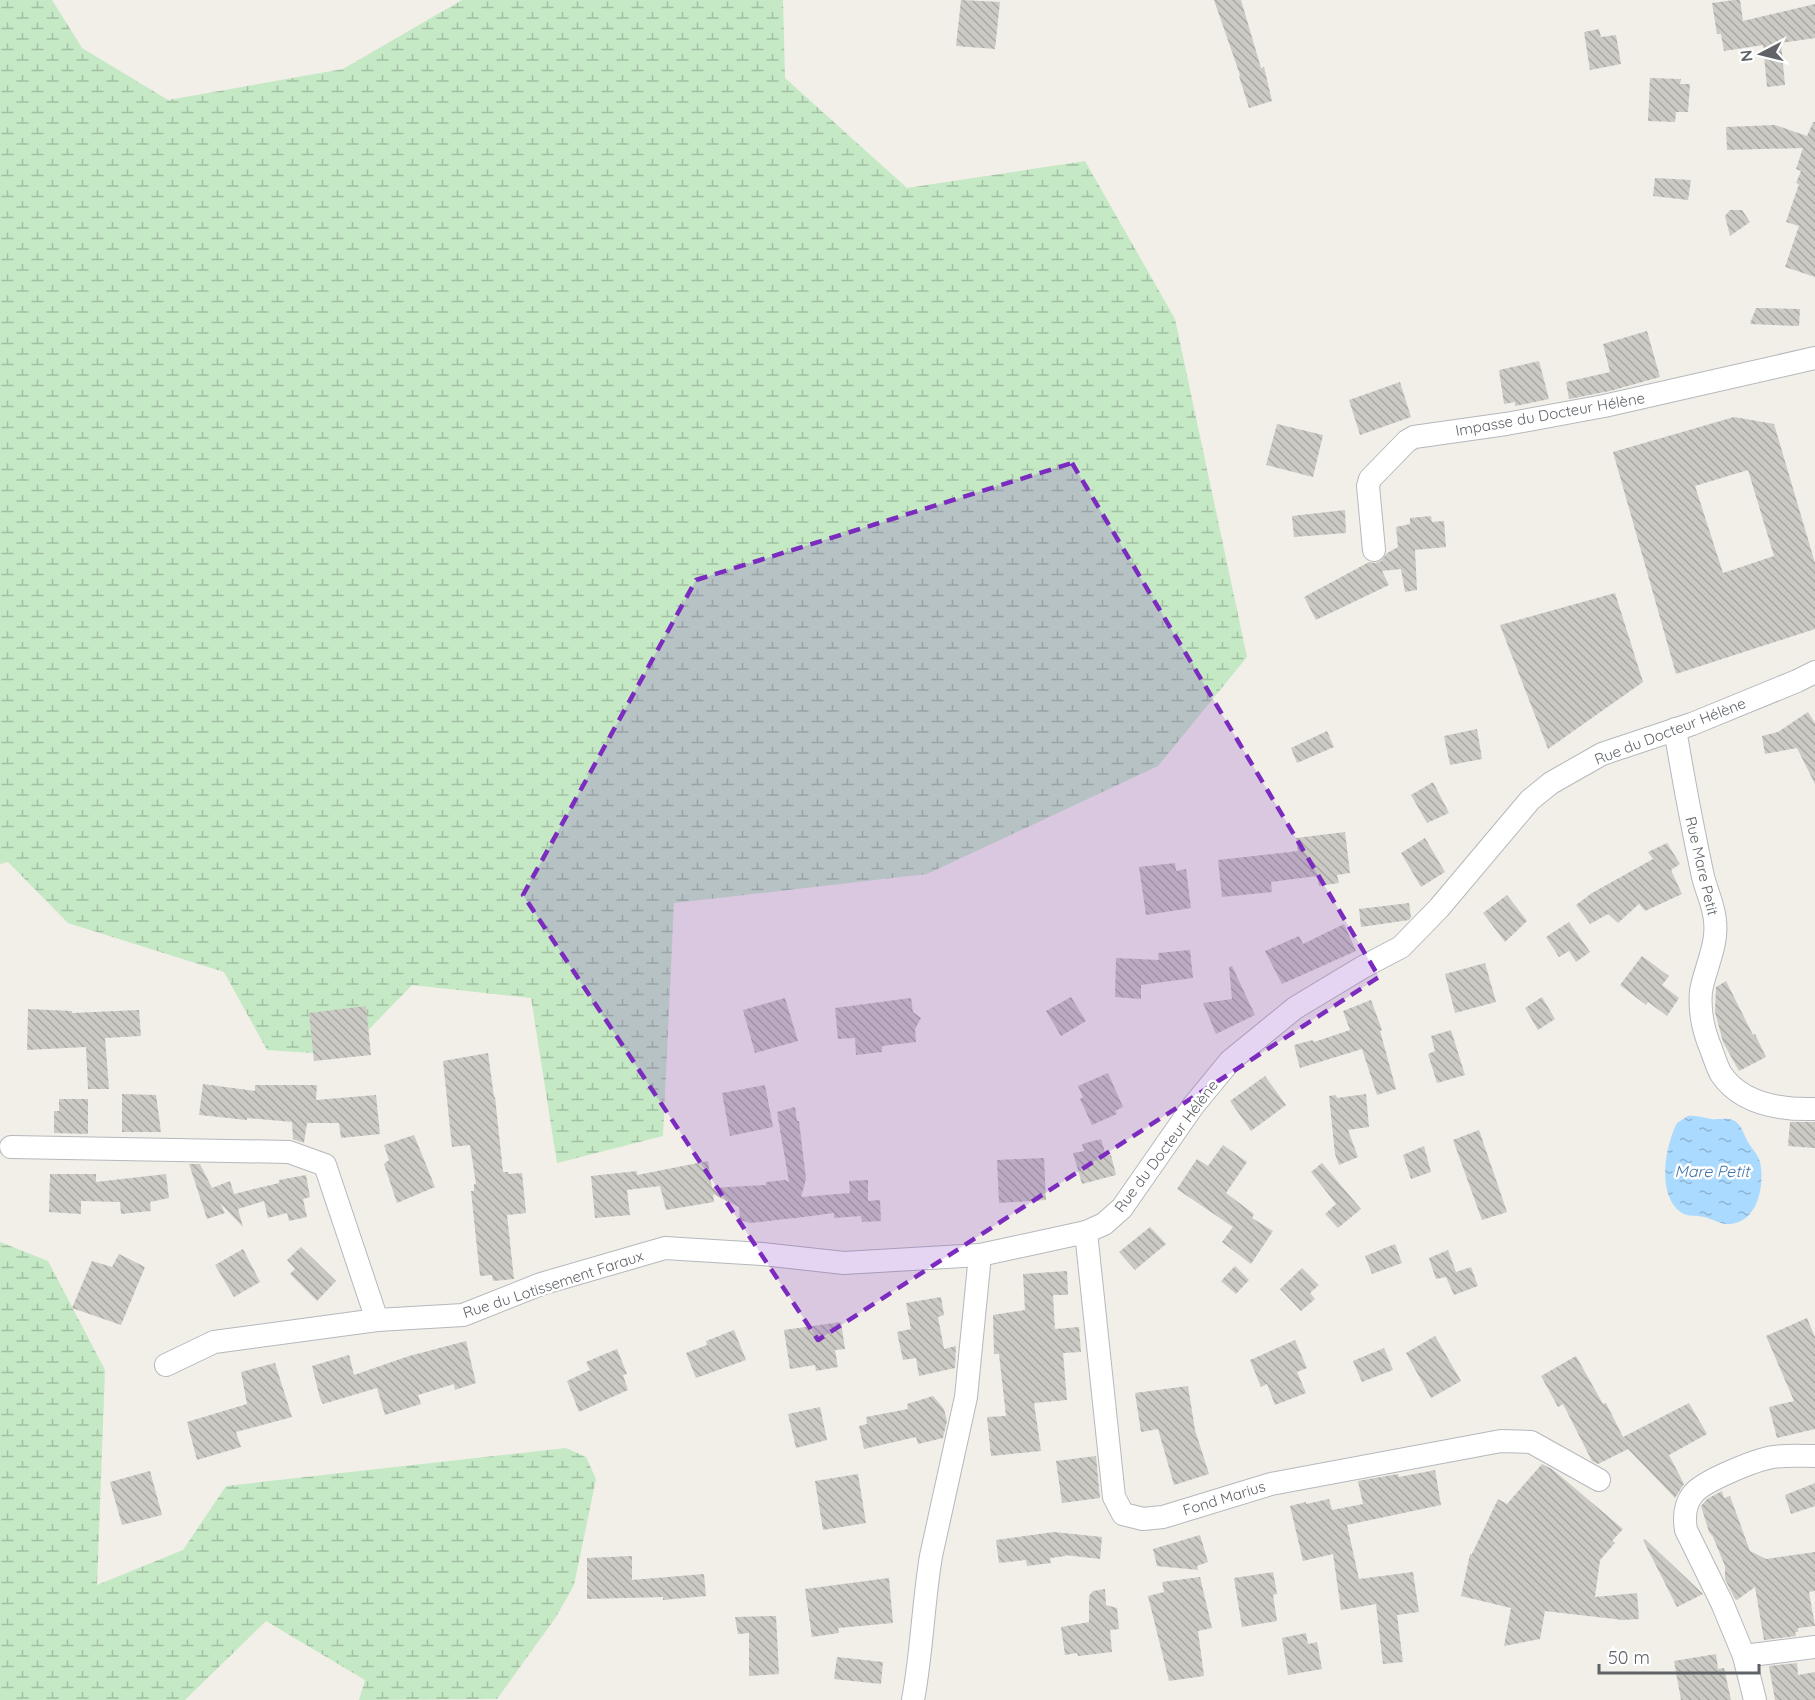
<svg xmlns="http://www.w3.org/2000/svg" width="1815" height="1700" viewBox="0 0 1815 1700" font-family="Quicksand,sans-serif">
  <defs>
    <pattern id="wetland-marsh" width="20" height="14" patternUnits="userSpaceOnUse" patternTransform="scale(1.5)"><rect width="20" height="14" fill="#c5e8c5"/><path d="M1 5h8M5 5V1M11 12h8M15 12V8" fill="none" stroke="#a3c0a4"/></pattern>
    <pattern id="water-ripples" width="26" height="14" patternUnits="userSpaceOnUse" patternTransform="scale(1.5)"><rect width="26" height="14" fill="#aadaff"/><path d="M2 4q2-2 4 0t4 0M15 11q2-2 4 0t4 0" fill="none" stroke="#8eb4d2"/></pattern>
    <pattern id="building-back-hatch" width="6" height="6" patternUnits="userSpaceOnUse" patternTransform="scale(1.5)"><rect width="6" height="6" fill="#cccac5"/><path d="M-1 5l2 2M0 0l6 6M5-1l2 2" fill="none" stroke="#a9a8a4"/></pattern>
  </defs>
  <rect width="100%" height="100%" fill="#f1efe8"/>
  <!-- wetland -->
  <g fill="url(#wetland-marsh)">
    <path d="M0,0h52l30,48 86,52 175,-31 119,-69h321l2,78 122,110 178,-27 90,158 72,338 -89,109 -231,108 -253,29 -11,233 -106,27 -26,-165 -119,-13 -68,70 -77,-5 -43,-78 -156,-49 -60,-61 -8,2z"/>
    <path d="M0,1242l48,19 57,109 -8,215 86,-35 43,-64 340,-38 20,9 10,22 -22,106 -18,32 -59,82 -138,1 6,-20 -99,-59 -81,79h-185z"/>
  </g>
  <!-- water -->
  <path fill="url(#water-ripples)" d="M1688,1116c9,-1 15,2 23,3 6,1 12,-1 18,0 12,2 14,14 19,23 4,7 10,12 12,20 5,23 -2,60 -30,62 -9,1 -17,-5 -26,-7 -8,-2 -15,0 -22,-4 -26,-17 -17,-67 -5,-90z"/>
  <!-- building -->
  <g fill="url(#building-back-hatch)" fill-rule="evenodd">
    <path d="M961,0l39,2 -5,47 -39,-3z"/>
    <path d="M1214,0h27l20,68 3,-1 8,34 -23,7 -10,-32 1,-1z"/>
    <path d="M1734,0h6l3,21 72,-17v34l-34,5 4,42 -18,2 -4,-42 -39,6 -3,-17h-4l-5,-31z"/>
    <path d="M1599,29l2,8 15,-2 5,29 -31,6 -6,-38z"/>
    <path d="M1650,78l31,1 -1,5h10l-2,28h-12l-1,10 -27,-1z"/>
    <path d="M1813,122h2v155l-30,-10 14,-41 -13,-4 13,-38 -3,-1 5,-12 -5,-2 7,-21 -76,2 -1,-23 49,-2 32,11z"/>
    <path d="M1655,178l36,2 -3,20 -35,-4z"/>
    <path d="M1730,210h12l8,12 -20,14 -5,-20z"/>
    <path d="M1756,308l44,1 -1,17 -49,-2z"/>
    <path d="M1647,331l13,46 -50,14 -41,8 -3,-17 44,-10 -7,-28z"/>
    <path d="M1539,361l10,38 -34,7v-4l-11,2 -5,-34z"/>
    <path d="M1400,382l11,35 -51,18 -11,-35z"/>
    <path d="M1734,417l40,7 41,139v66l-139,45 -63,-222zM1748,470l26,86 -51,17 -28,-87z"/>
    <path d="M1277,424l46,11 -10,42 -47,-12z"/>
    <path d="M1345,510l1,23 -52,4 -2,-21z"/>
    <path d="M1431,516l1,6 12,-1 2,26 -31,3 2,40 -12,2 -4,-23 -19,2 7,14 -73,35 -12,-23 65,-35 6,1 6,-2 6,-8 11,-6 -2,-20 14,-3v-6z"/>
    <path d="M1615,593l28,89 -95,67 -48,-124z"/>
    <path d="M1808,712l7,11v61l-18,-36 -32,6 -3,-18 16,-4z"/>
    <path d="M1477,729l5,30 -32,6 -6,-29z"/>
    <path d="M1327,731l7,16 -37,16 -6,-15z"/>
    <path d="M1433,782l16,31 -22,10 -16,-28z"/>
    <path d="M1345,832l5,41 -13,2 2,8 -20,3 -2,-10 -46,6 1,10 -50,5 -4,-37 80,-9 -2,-13z"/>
    <path d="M1425,838l20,34 -24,15 -20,-34z"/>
    <path d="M1667,843l13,21 -9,6 11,24 -37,17 -6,-7 -21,19 -10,-9 -18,10 -14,-19 16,-12 61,-34 -5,-7z"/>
    <path d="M1175,863l1,8 10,-2 5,39 -45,7 -7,-48z"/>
    <path d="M1507,895l20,26 -22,21 -22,-29z"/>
    <path d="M1409,903l2,14 -2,3 -48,7 -2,-18z"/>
    <path d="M1569,922l21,30 -14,10 -7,-11 -10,6 -13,-20z"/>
    <path d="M1344,924l12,27 -74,33 -17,-33 34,-15 4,8z"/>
    <path d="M1190,950l3,28 -52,7v14l-26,-2 1,-39 43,2 -1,-7z"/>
    <path d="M1642,956l27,20 -7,9 17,13 -12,18 -19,-14 -2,3 -26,-20z"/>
    <path d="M1485,963l11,39 -41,11 -10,-39z"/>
    <path d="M1232,966l23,49 -39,19 -13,-31 29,-4 -3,-32z"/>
    <path d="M1726,981l27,54 2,-1 11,23 -27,14 -16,-29 -8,-30 1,-25z"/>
    <path d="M1071,997l15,24 -25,15 -15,-25z"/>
    <path d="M1542,997l13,22 -17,11 -13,-22z"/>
    <path d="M785,998l13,43 -43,12 -12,-43z"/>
    <path d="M911,998l2,14 8,6 -6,11 1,13 -34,4v6l-26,3 -1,-17 -17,1 -3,-31z"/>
    <path d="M1371,1000l11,30 -2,1 16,58 -19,6 -15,-46 -62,19 -6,-23 19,-5 1,2 36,-12 -7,-19z"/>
    <path d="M366,1006l5,49 -57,6 -5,-48z"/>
    <path d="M28,1009l44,2v2l67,-3 2,26 -36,2 4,51h-21l-2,-42 -59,3z"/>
    <path d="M1451,1030l14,45 -28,8 -9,-29 7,-3 -4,-15z"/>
    <path d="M488,1053l6,44h1l8,75h5v2l14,-1 4,40 -19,2 7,64 -21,2 -1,-6 -12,1 -9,-85h3v-7h2l-6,-39 -18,2 -9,-86z"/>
    <path d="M1108,1073l15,34 -8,4 2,3 -25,11 -12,-26 3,-2 -5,-11z"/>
    <path d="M1265,1076l21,29 -35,26 -21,-30z"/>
    <path d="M203,1084l52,7v-6h62l-1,15 60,-5 4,39 -39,4 -2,-15h-32l-3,20 -11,-4 -1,-17 -45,-4v2l-48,-5z"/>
    <path d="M765,1085l8,42 -43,9 -8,-43z"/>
    <path d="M122,1094l34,1 5,37h-39z"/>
    <path d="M1366,1094l3,33 -21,3 10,27 -19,8 -4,-11 -6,-58 7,-1 1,3z"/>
    <path d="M59,1099h29v35l-34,-1v-22h5z"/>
    <path d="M795,1107l2,14h2l7,58 -5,18 49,-4 -1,-12 19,-1v21l12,-1 1,21 -19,1 -1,-6 -27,2v-5l-38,5 -1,1v-1l-10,1 -35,4 -10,-3 -1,-13 -26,-13 1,8 -48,8 -6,-24 -33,4 3,25 -35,3 -4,-42 46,-5v4l71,-14 4,27 54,-3v-3l19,-2 4,2 -12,-70z"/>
    <path d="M1790,1122h25v26l-27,-2z"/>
    <path d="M1479,1130l28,82 -25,8 -29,-80z"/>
    <path d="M414,1135l21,52 -38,16 -13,-39 5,-4 -5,-15z"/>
    <path d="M1101,1139l5,17 5,-1 5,20 -34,9 -9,-31 11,-2 -2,-7z"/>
    <path d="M1223,1145l24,17 -21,31 28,21 -2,4 21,13 -22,33 -29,-22 11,-15 -56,-38 20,-30 11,7z"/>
    <path d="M1424,1146l7,26 -20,7 -8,-24z"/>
    <path d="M1044,1158l2,42 -47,3 -2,-43z"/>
    <path d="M1322,1163l39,46 -23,19 -13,-14 11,-10 -25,-32z"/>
    <path d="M189,1164h11l12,24 18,-7 4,13 45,-11v-3l27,-5 4,22 -7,2 4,18 -18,4 -2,-8 -19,5 -4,-17 -26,8 5,18 -23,-24 5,10 -18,6z"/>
    <path d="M50,1174h46v8l70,-8 3,24 -19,4 1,9 -11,1 -19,2 -1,-12 -39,-1v13l-32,-2z"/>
    <path d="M1150,1227l16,17 -31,26 -16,-18z"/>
    <path d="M1395,1244l7,19 -30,11 -7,-18z"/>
    <path d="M301,1247l35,34 -19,20 -27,-27 5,-5 -8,-9z"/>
    <path d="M243,1249l17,33 -26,15 -19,-32z"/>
    <path d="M1448,1250l8,22 15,-5 7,19 -24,9 -8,-18 -10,2 -7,-21z"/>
    <path d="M119,1254l26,13 -24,58 -49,-17 20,-47 20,6z"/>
    <path d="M1235,1266l14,14 -13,14 -15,-13z"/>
    <path d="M1302,1268l17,17 -9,8 5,6 -14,12 -21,-22z"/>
    <path d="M1067,1271l1,24h-15l2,34 24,-2 2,25 -18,1 4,47 -33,3 7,48 -50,5 -4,-39 19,-1 -7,-62h-5l-1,-39 32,-5 -2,-36z"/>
    <path d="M941,1297l3,18 -6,2 6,32 12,-3 -1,22 -36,8 -3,-18 -13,2 -6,-28 14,-3 -5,-26z"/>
    <path d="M1807,1318l8,19v92l-38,9 -8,-31 25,-6 -28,-65z"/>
    <path d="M841,1322l4,27 -10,1 3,17 -22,4 -1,-6 -25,4 -6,-39z"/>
    <path d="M734,1330l12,30 -50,18 -10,-25 21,-8 -1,-4z"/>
    <path d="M1435,1336l26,45 -30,17 -25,-45z"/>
    <path d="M1295,1340l12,28 -10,4 9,21 -31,12 -8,-21 -6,3 -11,-27z"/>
    <path d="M466,1341l10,42 -21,7 -1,-6 -36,11 3,9 -36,11 -8,-27 -54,16 -3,-6 -8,-32 37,-11 5,20 55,-19z"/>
    <path d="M1384,1348l9,22 -31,12 -9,-21z"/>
    <path d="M617,1349l10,25 -4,1 5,15 -49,22 -12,-31 23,-11 -4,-8z"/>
    <path d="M1576,1356l27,48 3,-1 17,34 66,-34 18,31 -38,21 15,29 -9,14 -47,-49 -30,15 -6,-3 -29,-57 -5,3 -17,-31z"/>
    <path d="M275,1363l17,54 -56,15 5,15 -44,13 -10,-38 60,-18 -6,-32z"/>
    <path d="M1188,1386l7,44 14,44 -35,11 -16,-56 -17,3 -6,-39z"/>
    <path d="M933,1396l11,13 3,12 -4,17 -25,6 -2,-7 -52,12 -5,-23 8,-2 -1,-7 42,-8 -1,-5z"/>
    <path d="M820,1407l7,33 -31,8 -8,-34z"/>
    <path d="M1096,1456l4,42 -38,5 -6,-42z"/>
    <path d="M1542,1464l10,5 71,60 -11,12 3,2 -15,17 -5,37 42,-4 2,26 -16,1 -78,-9 -5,28 -36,7 7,-38 -50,-12 9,-42h2l26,-55 9,5z"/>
    <path d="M1435,1470l6,35 -94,20 12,54 54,-7 6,40 -22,3 6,47 -20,2 -7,-60 -35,6 -8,-56 -30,7 -13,-55 16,-4v2l23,-5 3,11 31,-6 -5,-23 40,-7 1,3z"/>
    <path d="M150,1471l12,44 -40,10 -12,-43z"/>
    <path d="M858,1474l8,49 -43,7 -8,-49z"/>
    <path d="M1815,1483v23l-24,8 -6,-19z"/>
    <path d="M1722,1491l2,7 6,-2 20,55 16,8 49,-7v39l-6,1 6,34 -17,2v4h-3l1,4 -32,4 -9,-53 -18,13 -2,-1 -10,-20v-13l-12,-29 -4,-5 -8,-26 6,-7z"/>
    <path d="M1054,1532l48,5 -2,22 -35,-4 1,1 -16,2 1,5 -24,3 -1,-6 -27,3 -3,-23z"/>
    <path d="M1200,1535l8,27 -11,4 1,4 -41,-4 -4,-17z"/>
    <path d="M1645,1539l57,54 1,1 -26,13 -34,-67z"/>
    <path d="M632,1556v24l72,-6 2,22 -43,4v-3l-76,2v-41z"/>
    <path d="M1273,1572l4,22 -4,1 4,26 -35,6 -8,-49z"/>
    <path d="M1200,1577l12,51 -14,3 6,45 -35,5 -21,-85 16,-4 -2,-10z"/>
    <path d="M889,1578l4,45 -55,5 1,5 -27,4 -7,-48z"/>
    <path d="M1105,1589l1,16 11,3 2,21 -9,1 2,22 -34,4 -1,-3 -12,2 -4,-28 28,-5v-26l4,-5z"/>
    <path d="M776,1616l3,58 -30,2v-43l-11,1 -3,-17z"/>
    <path d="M1306,1633l2,11 9,-2 5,27 -34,6 -6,-37z"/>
    <path d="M1716,1654l2,15 6,-1 7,32h-50l-7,-39z"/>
    <path d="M837,1657l46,5 -2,22 -47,-5z"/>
    <path d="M1797,1663l1,12 17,-3v28h-40l-6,-34z"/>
  </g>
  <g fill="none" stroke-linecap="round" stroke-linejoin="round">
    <defs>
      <g id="minor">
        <path d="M1374,550l-6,-64 2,-7 37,-38 7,-4 92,-13 98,-18 211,-48"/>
        <path d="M1675,729c8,48 17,96 27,143 3,17 12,32 13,49 3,24 -10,47 -14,70 -2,21 2,39 10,58 3,8 6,18 10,25 21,31 60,36 94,35"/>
        <path d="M11,1147l278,5 36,13 52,155"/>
        <path d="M1086,1232l28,265 9,17 20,5 20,-2 108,-33 230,-43 30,1 68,38"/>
        <path d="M166,1365l48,-23 163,-22 86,-5 78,-31 124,-36 97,6 82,9 136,-8 106,-23 18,-8 18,-16 71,-102 37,-45 65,-53 68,-41 38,-20 38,-39 91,-108 21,-17 51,-29 90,-30 105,-43 18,-9"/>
        <path d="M1744,1656l71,-9"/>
        <path d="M913,1700c9,-48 10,-96 18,-144l35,-159 14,-142"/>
        <path d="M1755,1700l-11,-44 -22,-53 -36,-73c-2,-12 -2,-25 7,-36 10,-13 62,-34 80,-37 13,-2 28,-1 42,-1"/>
      </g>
    </defs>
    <!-- minor casing -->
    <use href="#minor" stroke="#b5b8bc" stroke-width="24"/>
    <!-- minor -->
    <use href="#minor" stroke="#fff" stroke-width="22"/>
  </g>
  <!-- marked area -->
  <path fill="#7b2cbf" fill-opacity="0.2" stroke="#7b2cbf" stroke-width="4.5" stroke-dasharray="12 8" stroke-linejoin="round" d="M1072,463l307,514 -561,363 -295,-445 173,-315z"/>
  <g text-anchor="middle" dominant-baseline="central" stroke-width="5" stroke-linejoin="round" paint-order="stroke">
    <!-- street labels -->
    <g font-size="15" fill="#5f6368" stroke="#fff">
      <text transform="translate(1550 414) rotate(-10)">Impasse du Docteur Hélène</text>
      <text transform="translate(1670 731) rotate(-21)">Rue du Docteur Hélène</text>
      <text transform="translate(1702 866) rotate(77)">Rue Mare Petit</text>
      <text transform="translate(1166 1146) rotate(-53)">Rue du Docteur Hélène</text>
      <text transform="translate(553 1284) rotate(-18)">Rue du Lotissement Faraux</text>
      <text transform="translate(1224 1498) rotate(-17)">Fond Marius</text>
    </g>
    <!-- water labels -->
    <g font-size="16" font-style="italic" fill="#4174aa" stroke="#fff">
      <text x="1712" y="1171">Mare Petit</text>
    </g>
  </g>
  <!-- north arrow -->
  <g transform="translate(1761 54) rotate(263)" stroke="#ffffff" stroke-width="4.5" paint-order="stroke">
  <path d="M0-4.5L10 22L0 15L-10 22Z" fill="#5f6368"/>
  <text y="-9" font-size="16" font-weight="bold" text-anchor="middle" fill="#5f6368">N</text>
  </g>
  <!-- scale -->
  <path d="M1599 1664v9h160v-9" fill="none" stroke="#5f6368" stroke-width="3"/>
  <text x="1608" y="1664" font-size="18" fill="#5f6368" stroke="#ffffff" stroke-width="4.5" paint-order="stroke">50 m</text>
</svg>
